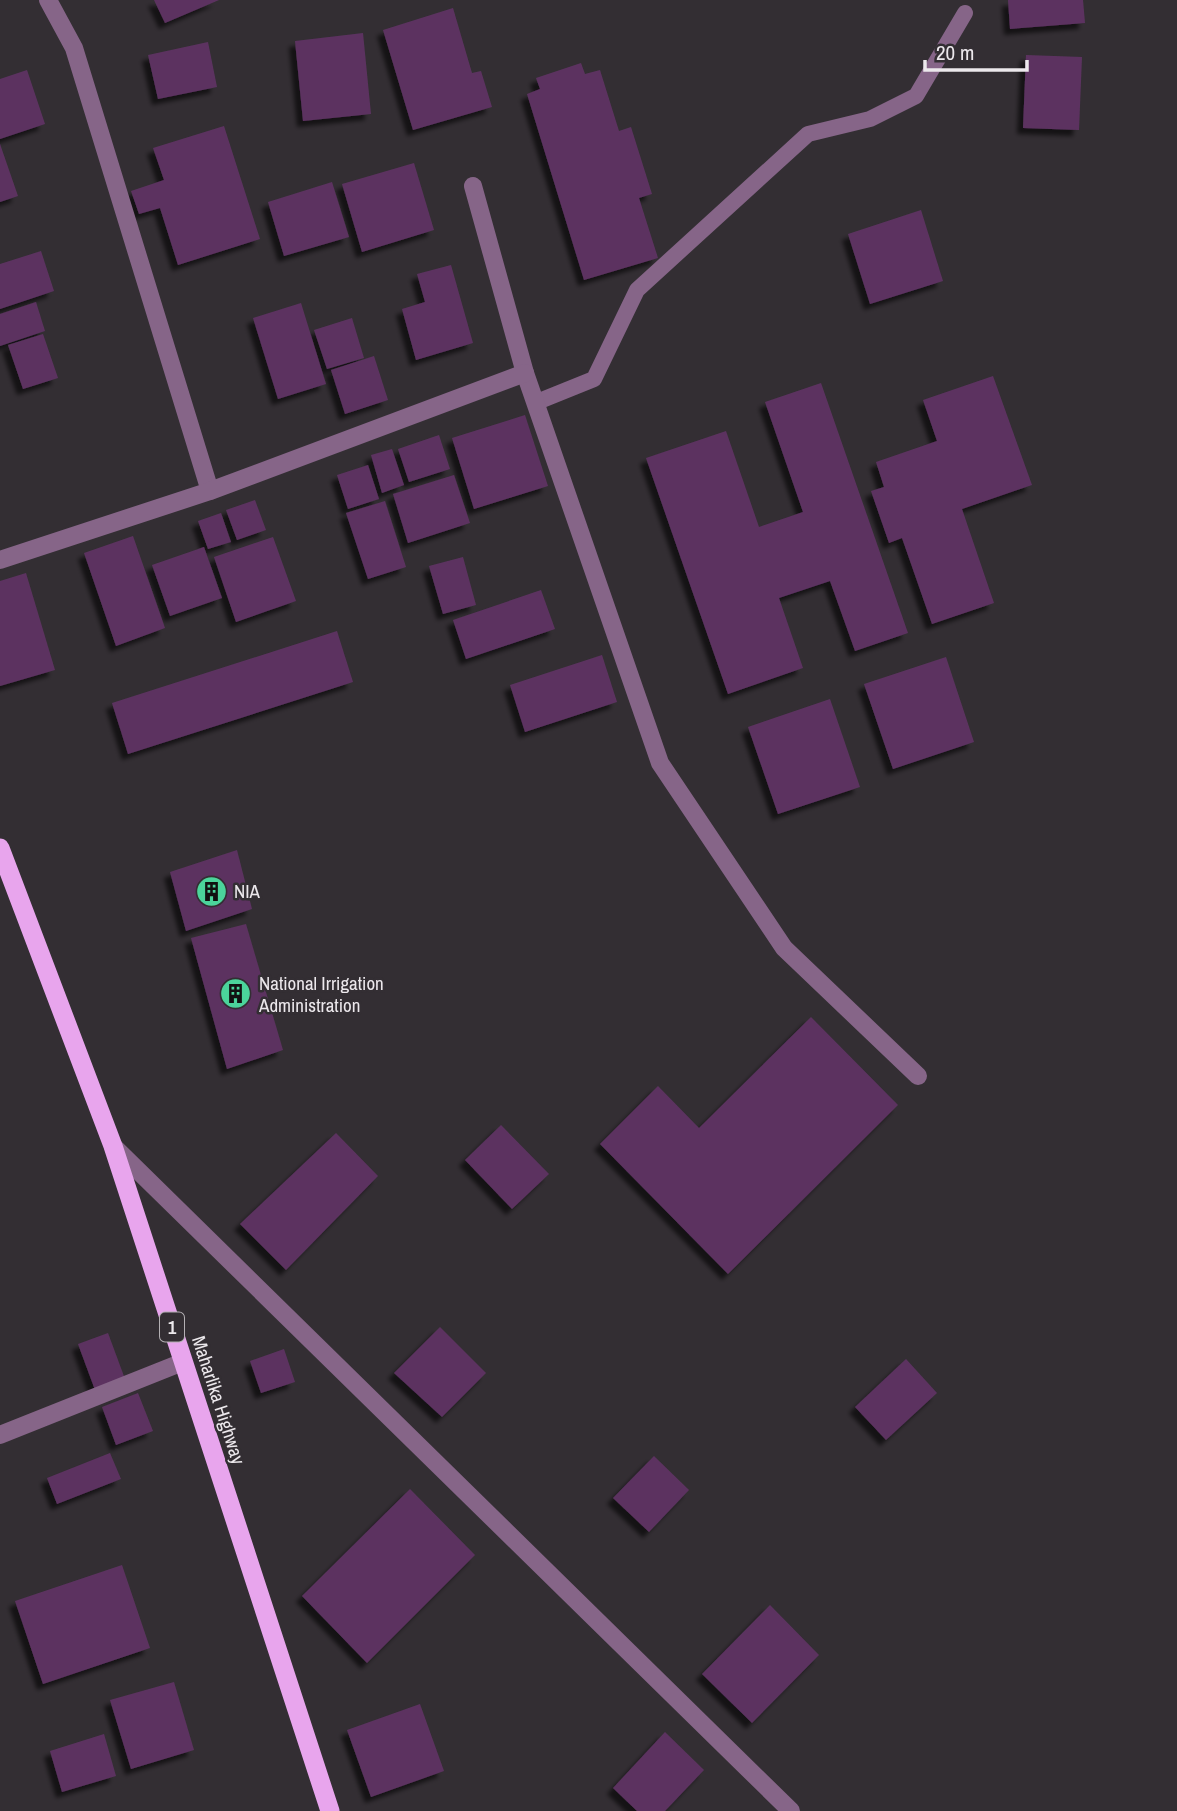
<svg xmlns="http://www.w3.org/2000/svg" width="1177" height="1811" viewBox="0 0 1177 1811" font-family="'Archivo Narrow',sans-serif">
  <defs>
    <filter id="shadow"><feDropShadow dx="-6" dy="6" stdDeviation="2" flood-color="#0009"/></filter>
  </defs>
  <rect width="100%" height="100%" fill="#332e33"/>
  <!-- building -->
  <g fill="#5c3360" filter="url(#shadow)">
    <path d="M154,0h65l-54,23z"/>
    <path d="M1008,0h75l2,23 -75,6z"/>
    <path d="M453,8l19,65 9,-2 11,36 -79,23 -30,-100z"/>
    <path d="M363,33l8,81 -68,7 -8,-80z"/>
    <path d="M208,42l9,45 -59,12 -10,-44z"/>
    <path d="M1026,55l56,2 -3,73 -56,-2z"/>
    <path d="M581,63l4,11 15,-4 19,61 12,-4 21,67 -13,4 19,60 -74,22 -57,-186 13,-5 -4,-11z"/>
    <path d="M27,70l18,54 -45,15v-60z"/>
    <path d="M224,126l36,113 -82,26 -18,-57 -21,6 -8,-23 33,-11 -11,-32z"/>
    <path d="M0,144l18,52 -18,6z"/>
    <path d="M414,163l20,67 -72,22 -20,-68z"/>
    <path d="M332,182l17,55 -65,19 -16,-54z"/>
    <path d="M921,210l22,71 -73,23 -22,-70z"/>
    <path d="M41,251l13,40 -54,18v-45z"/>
    <path d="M451,265l22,78 -57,17 -14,-51 23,-7 -8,-28z"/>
    <path d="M36,302l9,29 -45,15v-32z"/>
    <path d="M301,303l25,81 -48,15 -25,-81z"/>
    <path d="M352,318l12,40 -37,11 -13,-39z"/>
    <path d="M43,334l15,44 -35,11 -15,-44z"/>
    <path d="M374,356l14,44 -43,14 -14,-44z"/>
    <path d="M993,376l39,109 -70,24 32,94 -62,21 -30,-86 -13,5 -18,-52 13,-4 -8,-25 61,-21 -14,-41z"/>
    <path d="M821,383l87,250 -53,18 -25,-70 -51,17 24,70 -75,26 -82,-236 80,-27 33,96 44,-15 -38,-110z"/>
    <path d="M525,415l23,71 -74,23 -22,-71z"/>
    <path d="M439,435l11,34 -41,13 -11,-33z"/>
    <path d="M392,449l12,36 -22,8 -11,-38z"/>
    <path d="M368,465l11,34 -31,10 -11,-34z"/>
    <path d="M454,475l16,48 -62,20 -15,-49z"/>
    <path d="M255,500l11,30 -29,10 -11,-30z"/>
    <path d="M385,501l21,66 -38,12 -22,-66z"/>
    <path d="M221,513l10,29 -23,7 -10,-28z"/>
    <path d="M133,536l32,92 -49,18 -32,-93z"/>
    <path d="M273,537l23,64 -60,21 -22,-65z"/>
    <path d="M204,547l18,51 -52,18 -18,-51z"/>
    <path d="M463,557l13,48 -33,9 -14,-48z"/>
    <path d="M26,573l29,97 -55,16v-105z"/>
    <path d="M541,590l14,39 -89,30 -13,-39z"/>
    <path d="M337,631l16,51 -225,72 -16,-51z"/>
    <path d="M602,655l15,47 -92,30 -15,-47z"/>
    <path d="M946,657l28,85 -81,27 -29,-85z"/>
    <path d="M830,699l30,88 -82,27 -30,-87z"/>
    <path d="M237,850l15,59 -66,22 -16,-59z"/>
    <path d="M246,924l37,126 -56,19 -36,-131z"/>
    <path d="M811,1017l87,88 -170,169 -128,-130 58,-58 41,42z"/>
    <path d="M501,1125l48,49 -37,35 -47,-49z"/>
    <path d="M336,1133l42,43 -92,94 -46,-46z"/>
    <path d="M440,1327l46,46 -44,44 -48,-44z"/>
    <path d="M108,1333l17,46 -30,11 -17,-46z"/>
    <path d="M284,1349l11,33 -34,11 -11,-32z"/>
    <path d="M906,1359l31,34 -51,47 -31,-33z"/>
    <path d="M138,1393l15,38 -37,14 -14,-38z"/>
    <path d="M110,1453l11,26 -64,25 -10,-26z"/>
    <path d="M654,1456l35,34 -40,42 -36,-34z"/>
    <path d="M410,1489l65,66 -108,108 -65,-67z"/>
    <path d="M122,1565l28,83 -107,36 -28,-83z"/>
    <path d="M770,1605l49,50 -67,68 -50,-49z"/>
    <path d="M174,1682l20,68 -63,19 -21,-69z"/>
    <path d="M420,1704l24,67 -73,26 -24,-67z"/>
    <path d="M665,1732l39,38 -39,41h-28l-24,-23z"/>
    <path d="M104,1734l12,42 -54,16 -12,-41z"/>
  </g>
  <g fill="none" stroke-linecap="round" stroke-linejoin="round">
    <!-- service -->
    <path stroke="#866588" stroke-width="16" d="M537,402l57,-23 43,-89 171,-156 62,-15 46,-23 49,-83"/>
    <!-- minor -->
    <g stroke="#866588" stroke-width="18">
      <path d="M48,0l26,48 136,443"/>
      <path d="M473,186l52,187 135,390 124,185 134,128"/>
      <path d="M0,560l210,-69 315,-118"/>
      <path d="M113,1146l678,665"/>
      <path d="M0,1435l183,-73"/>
    </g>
    <!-- trunk -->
    <path stroke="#e8a5ed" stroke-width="19" d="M0,848l113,298 217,665"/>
  </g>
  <!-- icons -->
  <defs>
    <symbol id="building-disc" viewBox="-11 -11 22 22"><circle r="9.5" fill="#4bd49b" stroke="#332e33"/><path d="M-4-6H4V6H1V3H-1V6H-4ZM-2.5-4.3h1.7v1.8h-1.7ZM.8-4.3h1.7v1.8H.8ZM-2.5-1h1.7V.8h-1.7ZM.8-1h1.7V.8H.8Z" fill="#111"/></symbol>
  </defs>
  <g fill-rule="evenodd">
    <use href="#building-disc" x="194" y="874" width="35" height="35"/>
    <use href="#building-disc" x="218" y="976" width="35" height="35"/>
  </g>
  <g text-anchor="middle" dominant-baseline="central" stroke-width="5" stroke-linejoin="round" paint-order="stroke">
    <!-- shield labels -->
    <rect fill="#332e33" stroke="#b4b0b4" stroke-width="2" x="160" y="1312.5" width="24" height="29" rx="5"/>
    <g font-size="18" font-weight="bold" fill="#ece8ec">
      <text x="172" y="1327">1</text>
    </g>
    <!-- poi labels -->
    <g font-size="19" fill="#ece8ec" stroke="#332e33" text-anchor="start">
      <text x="234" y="891">NIA</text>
      <text x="259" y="983">National Irrigation<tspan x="259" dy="22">Administration</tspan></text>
    </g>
    <!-- street labels -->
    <g font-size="19" fill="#ece8ec" stroke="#332e33">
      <text transform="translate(219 1400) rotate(72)">Maharlika Highway</text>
    </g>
  </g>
  <!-- scale -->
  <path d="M925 60v10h102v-10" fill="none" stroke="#ece8ec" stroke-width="3.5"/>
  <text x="936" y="60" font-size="21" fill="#ece8ec" stroke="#332e33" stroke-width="5" paint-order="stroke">20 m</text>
</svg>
